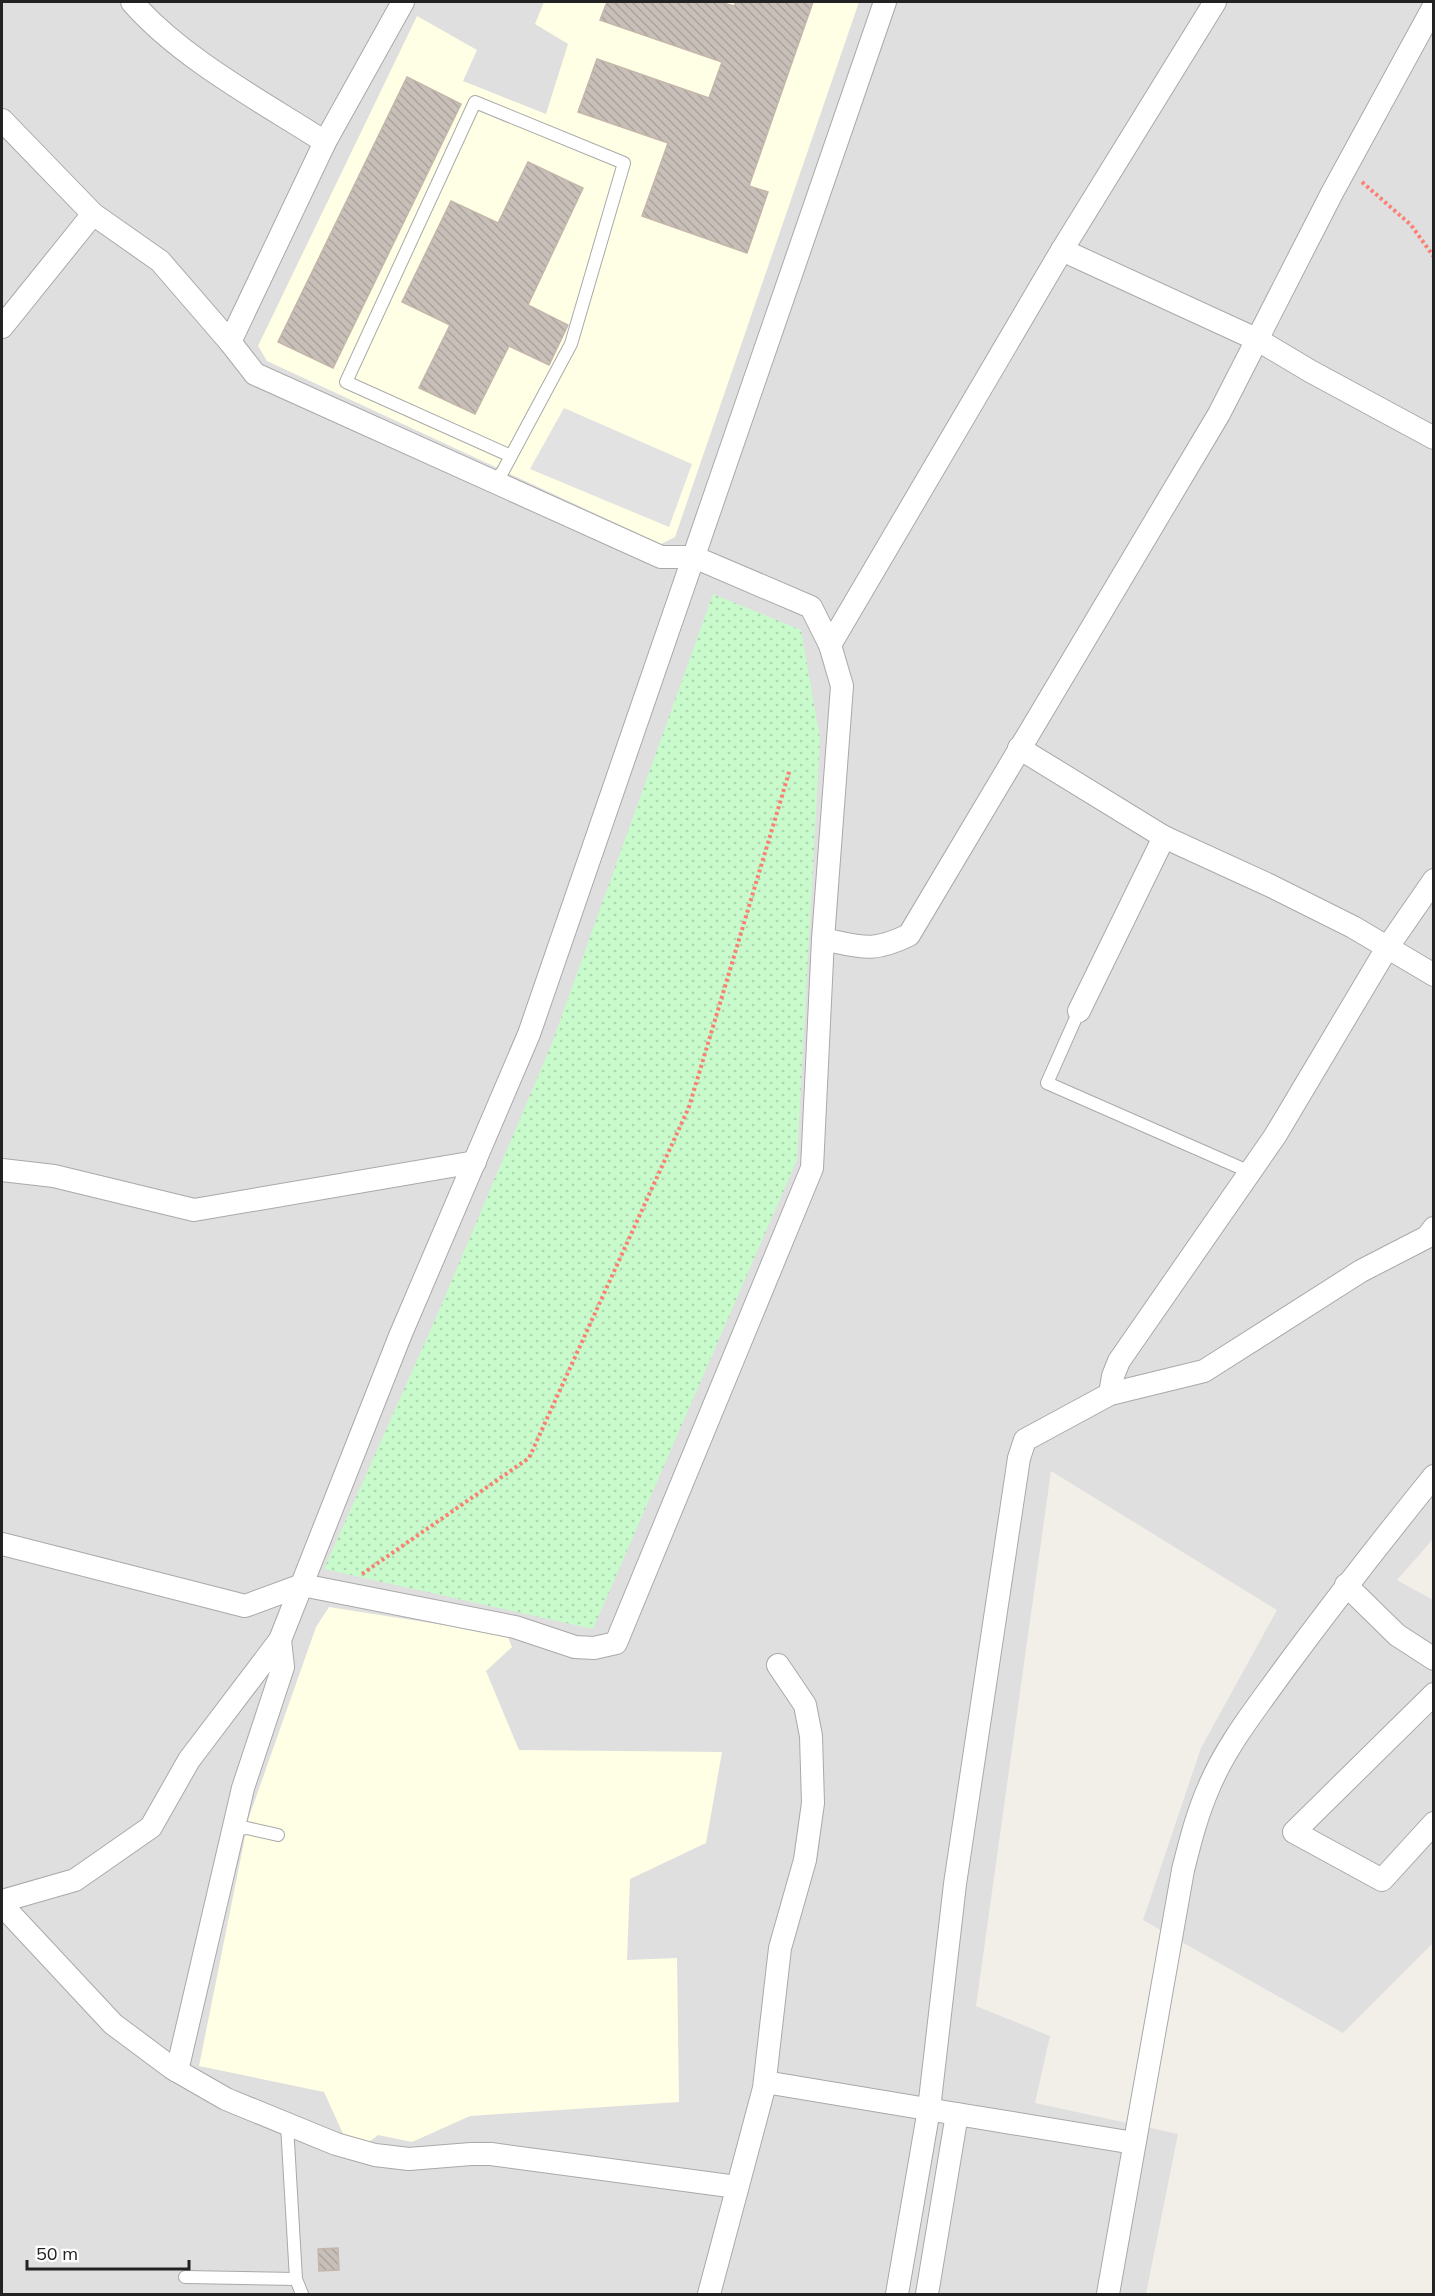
<svg xmlns="http://www.w3.org/2000/svg" width="1435" height="2296" viewBox="0 0 1435 2296" font-family="Mulish,sans-serif">
  <defs>
    <pattern id="park-dots" width="8" height="8" patternUnits="userSpaceOnUse" patternTransform="scale(1.5)"><rect width="8" height="8" fill="#c8facc"/><path d="M2 2h.1M6 6h.1" fill="none" stroke="#acd6af" stroke-width="1.8" stroke-linecap="round"/></pattern>
    <pattern id="building-back-hatch" width="6" height="6" patternUnits="userSpaceOnUse" patternTransform="scale(1.5)"><rect width="6" height="6" fill="#c7bfb8"/><path d="M-1 5l2 2M0 0l6 6M5-1l2 2" fill="none" stroke="#aba49e"/></pattern>
  </defs>
  <rect width="100%" height="100%" fill="#f2efe9"/>
  <!-- residential -->
  <path fill="#e0dfdf" d="M2,2h1431l1,1536 -37,42 36,20v343l-90,90 -200,-113 58,-172 76,-138 -226,-139 -75,535 74,30 -15,67 143,31 -32,160h-1144z"/>
  <!-- education -->
  <g fill="#ffffe5">
    <path d="M544,2h315l-184,535 -14,7 -394,-183 -9,-15 159,-330 60,34 -14,31 83,33 22,-70 -33,-20z"/>
    <path d="M329,1607l178,28 5,12 -26,24 33,79 203,2 -16,91 -76,36 -3,81 50,-2 2,144 -209,14 -58,26 -34,-7 -13,10 -20,-7 -21,-46 -125,-26 50,-249 67,-190z"/>
  </g>
  <!-- park -->
  <path fill="url(#park-dots)" d="M713,594l88,36 19,108 -23,422 -204,469 -269,-60 114,-256 114,-270z"/>
  <!-- parking -->
  <path fill="#e2e2e2" d="M564,408l128,56 -23,63 -139,-58z"/>
  <!-- building -->
  <g fill="url(#building-back-hatch)" stroke="#c4b6ab" stroke-width="1.5">
    <path d="M607,2h113l14,4 2,-4h77l-64,184 19,6 -21,61 -105,-37 26,-73 -90,-31 19,-53 112,39 13,-36 -122,-42z"/>
    <path d="M407,77l54,27 -128,264 -55,-26z"/>
    <path d="M528,162l55,26 -55,117 40,20 -19,40 -40,-19 -34,68 -56,-26 31,-63 -48,-23 49,-101 47,22z"/>
    <path d="M338,2248l1,22 -20,1 -1,-22z"/>
  </g>
  <g fill="none" stroke-linecap="round" stroke-linejoin="round">
    <defs>
      <g id="service">
        <path d="M494,482l9,-11 68,-127 53,-181 -149,-61 -129,280 165,74"/>
        <path d="M1079,1011l-32,72 203,89"/>
        <path d="M233,1829l14,-1 31,7"/>
        <path d="M287,2125l9,154 6,15"/>
        <path d="M185,2277l111,2"/>
      </g>
      <g id="minor">
        <path d="M132,2c50,57 129,99 193,140"/>
        <path d="M2,120l91,94 -91,113"/>
        <path d="M93,214l67,47 70,81 95,-200 78,-140"/>
        <path d="M1062,250l196,90 52,31 124,67"/>
        <path d="M830,645l232,-395 153,-248"/>
        <path d="M1019,748l145,89 107,49 82,41 81,48"/>
        <path d="M823,939c39,8 49,14 86,-4l310,-521 113,-221 102,-187"/>
        <path d="M1079,1011l85,-174"/>
        <path d="M2,1170l52,6 140,34 281,-48"/>
        <path d="M1110,1394l3,-18 6,-15 156,-225 112,-188 47,-68"/>
        <path d="M2,1544l243,62 57,-21 213,42 60,20 19,1 22,-5 196,-475 11,-229 19,-253 -12,-41 -19,-38 -117,-50h-33l-406,-183 -25,-32"/>
        <path d="M1346,1585l51,50 37,24"/>
        <path d="M1434,1694l-140,138 88,48 52,-57"/>
        <path d="M2,1901l73,-21 76,-53 38,-67 91,-120 120,-304 129,-302 356,-1032"/>
        <path d="M2,1905l111,119 59,44 54,31 110,45 39,11 34,4 62,-5h20l246,33"/>
        <path d="M177,2071l66,-283 40,-121 -3,-27"/>
        <path d="M765,2082l192,32 -30,180"/>
        <path d="M957,2114l177,29"/>
        <path d="M709,2294l55,-206 16,-140 25,-88 8,-57 -2,-67 -6,-31 -27,-40"/>
        <path d="M897,2294l32,-185 26,-225 64,-426 6,-18 85,-46 94,-23 157,-100 66,-34 7,-9"/>
        <path d="M1108,2294l75,-424c7,-28 14,-56 26,-83 18,-43 49,-81 76,-119 48,-65 98,-129 149,-192"/>
      </g>
    </defs>
    <!-- service casing -->
    <use href="#service" stroke="#a9a9a9" stroke-width="14"/>
    <!-- minor casing -->
    <use href="#minor" stroke="#a9a9a9" stroke-width="24"/>
    <!-- path -->
    <g stroke="#fa8072" stroke-width="4" stroke-dasharray="3 3" stroke-linecap="butt">
      <path d="M1362,182l49,43 23,32"/>
      <path d="M362,1574l167,-116 160,-351 101,-338"/>
    </g>
    <!-- service -->
    <use href="#service" stroke="#fff" stroke-width="12"/>
    <!-- minor -->
    <use href="#minor" stroke="#fff" stroke-width="22"/>
  </g>
  <!-- border -->
  <rect width="1435" height="2296" fill="none" stroke="#222222" stroke-width="6"/>
  <!-- scale -->
  <path d="M27 2260v9h162v-9" fill="none" stroke="#222222" stroke-width="3"/>
  <text x="36" y="2260" font-size="18" fill="#222222" stroke="#ffffff" stroke-width="4.5" paint-order="stroke">50 m</text>
</svg>
